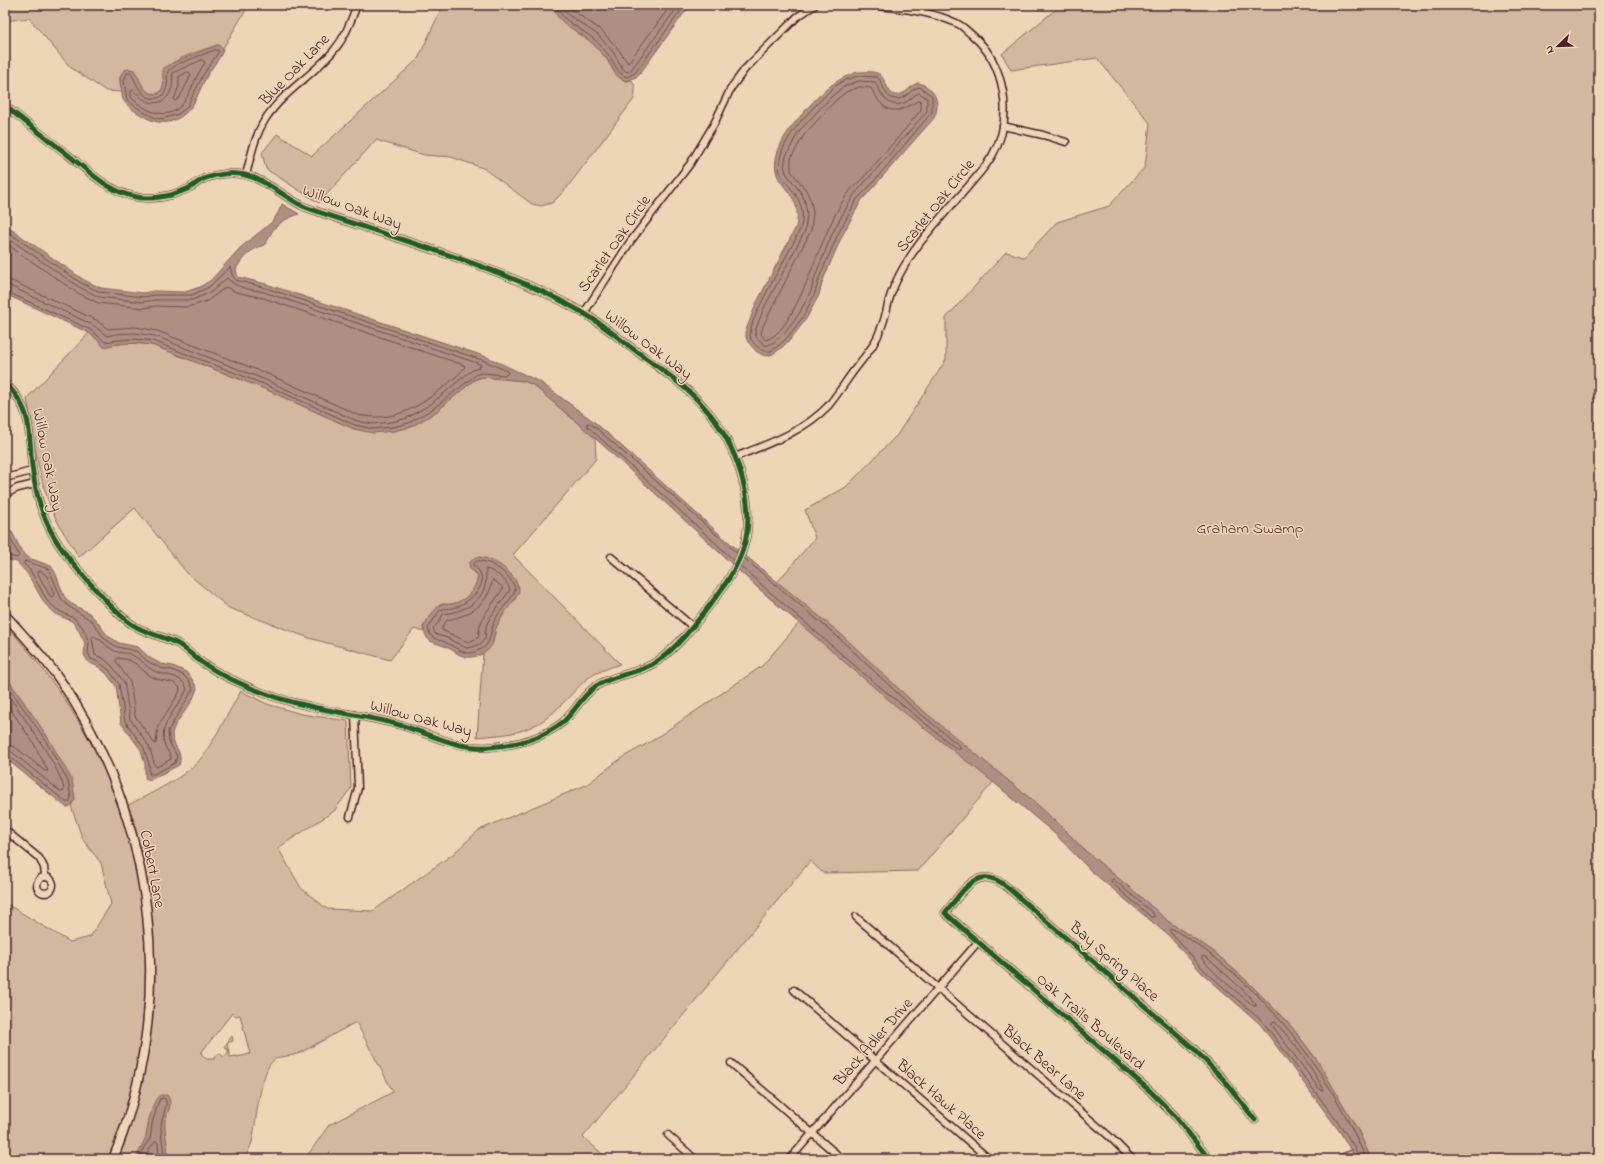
<svg xmlns="http://www.w3.org/2000/svg" width="1604" height="1164" viewBox="0 0 1604 1164" font-family="'Indie Flower',sans-serif">
  <rect width="100%" height="100%" fill="#ecd6b5"/>
  <filter id="ink" filterUnits="userSpaceOnUse"><feTurbulence type="fractalNoise" baseFrequency=".025" numOctaves="2"/><feDisplacementMap in="SourceGraphic" scale="8" xChannelSelector="R" yChannelSelector="G"/><feConvolveMatrix kernelMatrix="1 2 1 2 8 2 1 2 1" color-interpolation-filters="sRGB"/></filter>
  <g filter="url(#ink)">
    <!-- green -->
    <g fill="#d1b89f" stroke="#8e6c65" fill-rule="evenodd">
      <path d="M5,5h244l-26,43 -6,-3c-13,5 -46,13 -52,26 -5,8 3,11 -6,22 -19,4 -17,-17 -28,-24l-7,1 -4,7v5l2,10 -16,-1 -36,-24 -41,-49 -24,3z"/>
      <path d="M443,5h110l22,26 16,11 15,16 9,16 6,5 6,2 5,-1c4,7 3,12 2,19l-68,90 -14,14 -11,3 -9,-2 -49,-36 -32,-11 -27,-2 -48,-15 -57,63 -53,-34 -4,-16 15,-19 35,22 106,-97z"/>
      <path d="M1061,5h538v1154h-228l-12,-27 -42,-72 -26,-34 -44,-45 -34,-30 -44,-29 -34,-30 -53,-44 -15,-16 -29,-27 -38,-31 -82,97 -95,2 -13,-12 -227,276 25,22h-303l24,-34 64,-33 -37,-70 -56,31c-8,4 -20,2 -26,7 -14,9 -18,65 -22,82 -2,6 -5,12 -8,17h-127l12,-30 19,-79 7,-68 -2,-47 -7,-61 -13,-57 -5,-12c22,-11 60,-29 74,-48 15,-21 26,-44 39,-66l26,13 34,10 47,7 3,67 -17,23 -56,37 23,40 26,21 46,2 80,-57 26,-24 107,-45 37,-28 27,-15 112,-76 37,-43 -33,-28 49,-57 -10,-28 41,-23 51,-52 49,-75v-42l60,-66 18,5 33,-35 52,-16 36,-39 5,-44 -53,-65 -86,12 -9,-16zM232,1013l4,3 4,-1 10,39 -13,3v-1l-7,1 -3,-14 6,-2 -1,-5 -8,11 5,4 -5,6 -5,-4 -5,6h-8l-5,-6z"/>
      <path d="M89,333l9,7 6,7c16,-5 31,-4 48,-2l113,44 89,40 57,-2 25,-15 38,-32 8,-3 42,4 9,4 62,53 1,21 -83,96 107,109c-11,4 -24,8 -33,15 -19,16 -32,38 -56,48 -17,8 -35,8 -54,10l6,-84 5,-3 5,-9 2,-12 15,-25 5,-4 4,-13 -8,-13 -38,-3 5,5c-2,14 -12,25 -26,28 -4,1 -8,-1 -12,1 -4,3 -14,17 -17,22l1,5 -10,-3 -24,31 -81,-22 -80,-30 -42,-35 -52,-65 -56,49c-12,-19 -25,-38 -32,-60 -11,-32 -14,-66 -20,-99z"/>
      <path d="M5,624c51,56 95,122 119,195 4,11 6,23 9,35 22,98 17,212 -23,305h-105v-256l65,39 20,-5 21,-33 -10,-41 -18,-23 -12,-34 4,-7 -28,-63 -42,-61z"/>
    </g>
    <!-- water -->
    <g fill="#ad9081" stroke="#85635f">
      <path d="M553,5h137l-52,71 -11,5c-12,-4 -14,-13 -20,-22 -5,-6 -10,-12 -15,-16 -12,-12 -37,-19 -39,-38z"/>
      <path d="M217,45h2l4,3 -1,5c-4,8 -11,15 -15,23 -8,13 -11,30 -24,39 -15,12 -30,8 -45,-2 -5,-3 -11,-7 -14,-12 -2,-3 -2,-5 -2,-8 -2,-10 -5,-20 6,-24l6,1c7,10 9,26 25,24 9,-12 1,-15 5,-26l13,-7z"/>
      <path d="M858,72c6,0 14,-1 19,1 10,3 10,28 24,21 6,-2 10,-8 16,-11 4,0 5,1 9,3 11,8 14,19 8,32l-73,83 -19,35 -19,44 -4,15 -13,24 -16,21 -10,9 -7,5 -6,2 -4,-1 -6,-3 -9,-10 -2,-5v-7l10,-26 40,-77c3,-15 1,-25 -9,-37 -3,-4 -7,-8 -9,-13 -8,-16 4,-38 14,-51 19,-22 37,-46 66,-54z"/>
      <path d="M282,204l17,10c-8,3 -16,6 -22,12 -6,4 -7,12 -12,18 -4,3 -7,3 -10,5 -8,4 -16,13 -19,21l2,7 28,7 221,73 53,25 57,42 128,115 116,95 73,69 124,102 29,27 15,16 53,44 34,30 44,29 34,30 44,45 26,34 42,72 12,27h-15l-16,-27 -80,-108 -58,-51 -33,-37 -79,-66 -35,-36 -62,-52 -97,-76 -138,-118 -163,-150 -62,-53 -9,-4 -42,-4 -8,3 -38,32 -25,15 -17,4 -21,2 -19,-4 -89,-40 -113,-44c-17,-2 -32,-3 -48,2l-6,-7 -9,-7 -84,-39v-69l79,55 17,8 42,5 11,-2 31,1 15,-5 11,-7 29,-32 32,-26 6,-9z"/>
      <path d="M5,531l7,1 10,20 7,6 22,8 4,6 9,24 6,7 19,10 6,6 13,17 11,7 19,4 12,11 11,6 12,2 13,6 6,7 5,9c-1,4 -3,8 -4,11 -5,10 -20,25 -21,35 0,13 12,17 7,31l-29,15 -5,-2v-14l-4,-14 -20,-27 -5,-37 -10,-13 -9,-7 -8,-3 -5,-8 1,-12 -6,-12 -7,-10 -15,-6 -12,-11 -18,-31 -10,-11 -12,-3z"/>
      <path d="M476,557c16,-1 42,17 43,34 -3,10 -15,20 -20,30 -4,7 -4,13 -6,21 -3,11 -20,18 -30,14 -7,-2 -12,-8 -19,-10 -14,-5 -17,-3 -21,-19 2,-4 13,-20 17,-22 3,-2 8,0 12,-1 14,-3 24,-14 26,-28l-3,-4 -5,-3 -1,-6z"/>
      <path d="M5,675l42,61 25,44 3,19 -6,8h-3l-61,-49z"/>
      <path d="M160,1095h7c7,9 0,17 -2,26 -1,13 4,25 2,38h-31c1,-4 10,-21 10,-23 2,-11 5,-34 14,-41z"/>
    </g>
    <g fill="none" stroke-linecap="round" stroke-linejoin="round">
      <!-- shore -->
      <g stroke="#724c4d" stroke-width="1">
        <path d="M556,5c6,18 26,23 39,35 5,5 10,10 14,16 6,7 8,18 18,21l8,-4 50,-68"/>
        <path d="M561,5l6,9 31,21 15,17 10,17 4,3 4,-2 48,-65"/>
        <path d="M568,5l3,4 31,22 16,18 10,14 43,-58"/>
        <path d="M215,50h3v3l-15,22 -16,32 -9,7 -16,5 -6,-1 -11,-5 -18,-13 -3,-19 3,-8h4c6,11 11,28 26,25 5,-1 8,-4 9,-9 3,-6 0,-12 2,-18l10,-7z"/>
        <path d="M202,60l2,1 1,2c-9,12 -13,27 -21,39 -14,21 -39,10 -53,-5v-6l2,-1c10,9 16,16 30,11 11,-9 9,-16 10,-28z"/>
        <path d="M188,72l2,1 1,2 -11,22 -5,4 -1,-2 5,-13v-9z"/>
        <path d="M858,76l19,1c7,6 7,23 20,22 10,0 14,-11 23,-12l12,9v16l-62,74 -13,13 -19,35 -19,44 -4,15 -12,24 -16,21 -9,8 -7,5h-7c-5,-3 -13,-9 -14,-15 -3,-16 42,-86 50,-107 6,-16 0,-30 -10,-42 -4,-5 -9,-9 -10,-15 -5,-25 21,-51 36,-67 8,-8 16,-17 25,-23 6,-3 11,-4 17,-6z"/>
        <path d="M859,81l16,1c6,12 14,29 31,20 5,-3 9,-8 13,-9l8,5v13l-74,85 -20,36 -18,44 -4,15 -12,23 -16,20 -9,8 -8,4 -10,-9 -1,-6 9,-23 41,-77 2,-17 -2,-12 -3,-8 -16,-21 -2,-7 2,-10 13,-25 32,-34 12,-10z"/>
        <path d="M860,87l11,1c13,26 24,28 48,12l2,2v8c-18,22 -38,45 -57,67 -5,5 -11,10 -15,15 -12,16 -20,35 -27,52 -10,22 -31,89 -56,96l-5,-6 2,-8 48,-96 2,-17 -2,-12 -5,-11 -15,-19v-13l13,-23 31,-34 11,-9z"/>
        <path d="M5,230l76,53 19,9 43,5 12,-2h37l17,-8 21,-20 3,10 3,3 30,8 219,73 22,10 1,2 -2,2 -24,-2 -5,1 -43,34 -25,15 -16,4 -20,2 -18,-4 -89,-40 -113,-44c-19,-3 -29,-2 -48,1l-14,-12 -86,-39"/>
        <path d="M5,236l74,51 20,10 44,5 12,-2h37l19,-8 16,-14c10,11 23,11 37,14l216,72 1,2 -13,7 -37,31 -24,14 -15,4 -19,2 -16,-3 -89,-40 -113,-45 -20,-3 -20,1 -8,2 -14,-11 -83,-39h-5"/>
        <path d="M5,243l71,49 22,11 45,5 13,-2 31,1 8,-2 12,-4 19,-14 10,5 27,6 201,67 1,2c-7,9 -16,16 -25,23 -26,20 -48,32 -82,25l-88,-40 -113,-44 -22,-4 -27,2 -12,-9 -84,-39 -7,-1"/>
        <path d="M5,535l4,1 10,20 -2,2 -12,-3"/>
        <path d="M734,560l-147,-134v-3h2l6,4 142,126"/>
        <path d="M25,561l24,8 12,29 7,8 24,15 13,18 12,8 19,4 11,10 13,7 12,2 11,5 6,6 4,8 -25,42 1,11 8,14 -2,7 -21,11h-5v-10l-5,-16 -19,-27 -6,-37 -10,-14 -10,-8 -8,-3 -3,-6 1,-11 -6,-14 -9,-10 -15,-7 -11,-9 -18,-32 -6,-6z"/>
        <path d="M477,561c13,-2 37,16 38,29 -2,8 -15,20 -19,28 -8,14 -2,27 -19,33 -4,2 -9,3 -13,1 -7,-2 -12,-7 -19,-10 -9,-3 -15,-3 -17,-14l12,-18c4,-2 8,-1 13,-2 12,-3 33,-18 28,-33 -1,-5 -5,-7 -8,-10z"/>
        <path d="M740,566l129,112 88,71h3v-3l-49,-40 -73,-69 -94,-79"/>
        <path d="M486,569c9,2 21,11 24,21l-19,26 -5,10 -1,13 -4,4 -8,4 -7,1 -19,-10 -12,-4 -2,-6 6,-6 4,-8c18,-2 38,-10 42,-29 2,-6 0,-11 1,-16z"/>
        <path d="M41,571l6,5 7,18 -2,3 -2,-1 -12,-22v-2z"/>
        <path d="M493,580l7,5 3,4 -18,25 -5,11 -2,13 -10,4 -26,-12v-3l5,-7c17,-3 34,-11 42,-28 2,-4 2,-8 4,-12z"/>
        <path d="M94,636c7,3 12,10 19,14 7,4 15,2 21,6 9,5 15,14 25,17 12,3 23,3 28,16 -7,17 -28,33 -23,54 1,5 5,9 7,14v2l-14,8 -2,-1 -6,-20 -19,-27 -6,-37 -12,-16 -9,-8 -8,-3 -3,-17z"/>
        <path d="M118,658c4,1 9,1 13,3 8,4 15,14 26,18 9,3 17,1 23,9l-1,5 -21,33 -2,18 -2,-1 -19,-27 -5,-34 -14,-21z"/>
        <path d="M5,682l39,56 24,43 3,17 -2,4h-3l-57,-46 -4,-1"/>
        <path d="M5,691c13,18 59,81 59,100l-3,1 -49,-40 -7,-2"/>
        <path d="M5,701l29,43 14,27h-3l-30,-24 -10,-3"/>
        <path d="M1113,879l41,35v3h-3l-39,-34 -1,-2z"/>
        <path d="M1202,957l2,-1 3,2 34,30 15,16v2h-2c-18,-15 -37,-29 -52,-47z"/>
        <path d="M1272,1023l3,-1c19,20 35,43 48,66v3l-3,-1 -48,-65z"/>
        <path d="M140,1159l4,-12 6,-8 2,-15 6,-21 2,-4 4,-1 2,2c1,9 -5,18 -5,27 0,11 3,21 3,32"/>
        <path d="M145,1159l4,-10 7,-8 2,2 1,16"/>
        <path d="M1359,1159l-4,-11 -12,-19 -80,-107 -58,-51 -35,-39v-3h3c87,52 154,137 193,230"/>
      </g>
      <!-- stream -->
      <path stroke="#85635f" stroke-width="2" d="M1331,1159l20,-9"/>
      <defs>
        <g id="minor">
          <path d="M5,106c21,16 41,32 62,48 20,16 40,36 65,42 13,4 26,2 39,-1 5,-2 13,-4 18,-7 10,-5 6,-6 17,-10 11,-4 27,-6 39,-3 22,5 40,23 60,32 18,7 38,13 56,19 74,25 151,46 219,85 20,11 38,27 56,40 23,17 49,34 68,56 32,35 55,99 38,145 -8,22 -22,40 -36,58 -14,18 -29,37 -47,50 -19,14 -44,14 -63,26 -14,10 -21,25 -33,36 -21,17 -47,23 -73,25 -34,3 -63,-15 -94,-23 -29,-8 -58,-11 -87,-18 -25,-5 -51,-14 -74,-25 -12,-5 -23,-12 -34,-19 -8,-6 -15,-13 -23,-18 -15,-8 -31,-10 -45,-19 -14,-9 -25,-22 -36,-34 -36,-39 -56,-64 -64,-118 -6,-38 3,-60 -28,-90"/>
          <path d="M1003,126l40,9 23,7"/>
          <path d="M246,175c5,-20 9,-40 20,-57 19,-28 49,-44 69,-69 11,-13 16,-29 22,-44"/>
          <path d="M584,313l46,-71 60,-78 24,-40 17,-36 14,-19 52,-52 18,-12"/>
          <path d="M735,457c33,-13 68,-25 93,-51 10,-12 18,-25 27,-37 10,-13 21,-25 26,-41 5,-11 6,-23 10,-34 5,-14 11,-25 19,-37 16,-25 37,-46 56,-68 9,-11 19,-21 26,-33 23,-38 13,-93 -20,-121 -5,-4 -10,-10 -16,-12 -25,-12 -55,-14 -82,-18"/>
          <path d="M5,478l27,-7"/>
          <path d="M5,494l13,-6 17,-4"/>
          <path d="M611,557l82,70"/>
          <path d="M350,817l8,-29 -3,-73"/>
          <path d="M5,830l34,28 5,9 1,10"/>
          <circle cx="45" cy="885" r="8"/>
          <path d="M856,917l254,220 22,22"/>
          <path d="M794,990l195,169"/>
          <path d="M731,1063l111,96"/>
          <path d="M668,1135l27,24"/>
          <path d="M790,1159l188,-217"/>
          <path d="M1209,1159l-33,-42 -26,-26 -205,-178c18,-21 32,-51 62,-26l186,161 31,32 31,40"/>
        </g>
        <path id="tertiary" d="M5,615c19,21 39,42 55,65 96,139 118,322 53,479"/>
      </defs>
      <!-- minor casing -->
      <use href="#minor" stroke="#4a1f2b" stroke-width="9"/>
      <!-- tertiary casing -->
      <use href="#tertiary" stroke="#4a1f2b" stroke-width="11"/>
      <!-- minor -->
      <use href="#minor" stroke="#ecd6b5" stroke-width="6"/>
      <!-- tertiary -->
      <use href="#tertiary" stroke="#ecd6b5" stroke-width="8"/>
      <defs>
        <g id="cycleway">
          <path d="M5,106c21,16 41,32 62,48 20,16 40,36 65,42 13,4 26,2 39,-1 5,-2 13,-4 18,-7 10,-5 6,-6 17,-10 11,-4 27,-6 39,-3 22,5 40,23 60,32 18,7 38,13 56,19 74,25 151,46 219,85 20,11 38,27 56,40 23,17 49,34 68,56 32,35 55,99 38,145 -8,22 -22,40 -36,58 -14,18 -29,37 -47,50 -19,14 -44,14 -63,26 -14,10 -21,25 -33,36 -21,17 -47,23 -73,25 -34,3 -63,-15 -94,-23 -29,-8 -58,-11 -87,-18 -25,-5 -51,-14 -74,-25 -12,-5 -23,-12 -34,-19 -8,-6 -15,-13 -23,-18 -15,-8 -31,-10 -45,-19 -14,-9 -25,-22 -36,-34 -36,-39 -56,-64 -64,-118 -6,-38 3,-60 -28,-90"/>
          <path d="M1209,1159l-33,-42 -26,-26 -205,-178c18,-21 32,-51 62,-26l186,161 31,32 31,40"/>
        </g>
      </defs>
      <!-- cycleway casing -->
      <use href="#cycleway" stroke="#ecd6b5" stroke-width="8"/>
      <!-- cycleway -->
      <use href="#cycleway" stroke="#1b5e20" stroke-width="5"/>
    </g>
  </g>
  <g text-anchor="middle" dominant-baseline="central" stroke-width="3" stroke-linejoin="round" paint-order="stroke">
    <!-- street labels -->
    <g font-size="16" fill="#4a1f2b" stroke="#ecd6b5">
      <text transform="translate(295 70) rotate(-46)">Blue Oak Lane</text>
      <text transform="translate(936 206) rotate(-51)">Scarlet Oak Circle</text>
      <text transform="translate(352 208) rotate(20)">Willow Oak Way</text>
      <text transform="translate(615 244) rotate(-55)">Scarlet Oak Circle</text>
      <text transform="translate(648 345) rotate(37)">Willow Oak Way</text>
      <text transform="translate(47 460) rotate(79)">Willow Oak Way</text>
      <text transform="translate(421 719) rotate(15)">Willow Oak Way</text>
      <text transform="translate(152 869) rotate(79)">Colbert Lane</text>
      <text transform="translate(1114 962) rotate(41)">Bay Spring Place</text>
      <text transform="translate(1090 1022) rotate(41)">Oak Trails Boulevard</text>
      <text transform="translate(874 1042) rotate(-49)">Black Adler Drive</text>
      <text transform="translate(1044 1063) rotate(41)">Black Bear Lane</text>
      <text transform="translate(941 1100) rotate(41)">Black Hawk Place</text>
    </g>
    <!-- park labels -->
    <g font-size="16" fill="#5e363c" stroke="#ecd6b5">
      <text x="1250" y="529">Graham Swamp</text>
    </g>
  </g>
  <!-- margin -->
  <rect width="1604" height="1164" fill="none" stroke="#ecd6b5" stroke-width="20"/>
  <rect x="10" y="10" width="1584" height="1144" fill="none" stroke="#4a1f2b" stroke-width="1.5" filter="url(#ink)"/>
  <!-- north arrow -->
  <g transform="translate(1558 46) rotate(247)" stroke="#ecd6b5" stroke-width="3" paint-order="stroke">
  <path d="M0-3L7 15L0 10L-7 15Z" fill="#4a1f2b"/>
  <text y="-6" font-size="11" font-weight="bold" text-anchor="middle" fill="#4a1f2b">N</text>
  </g>
</svg>
